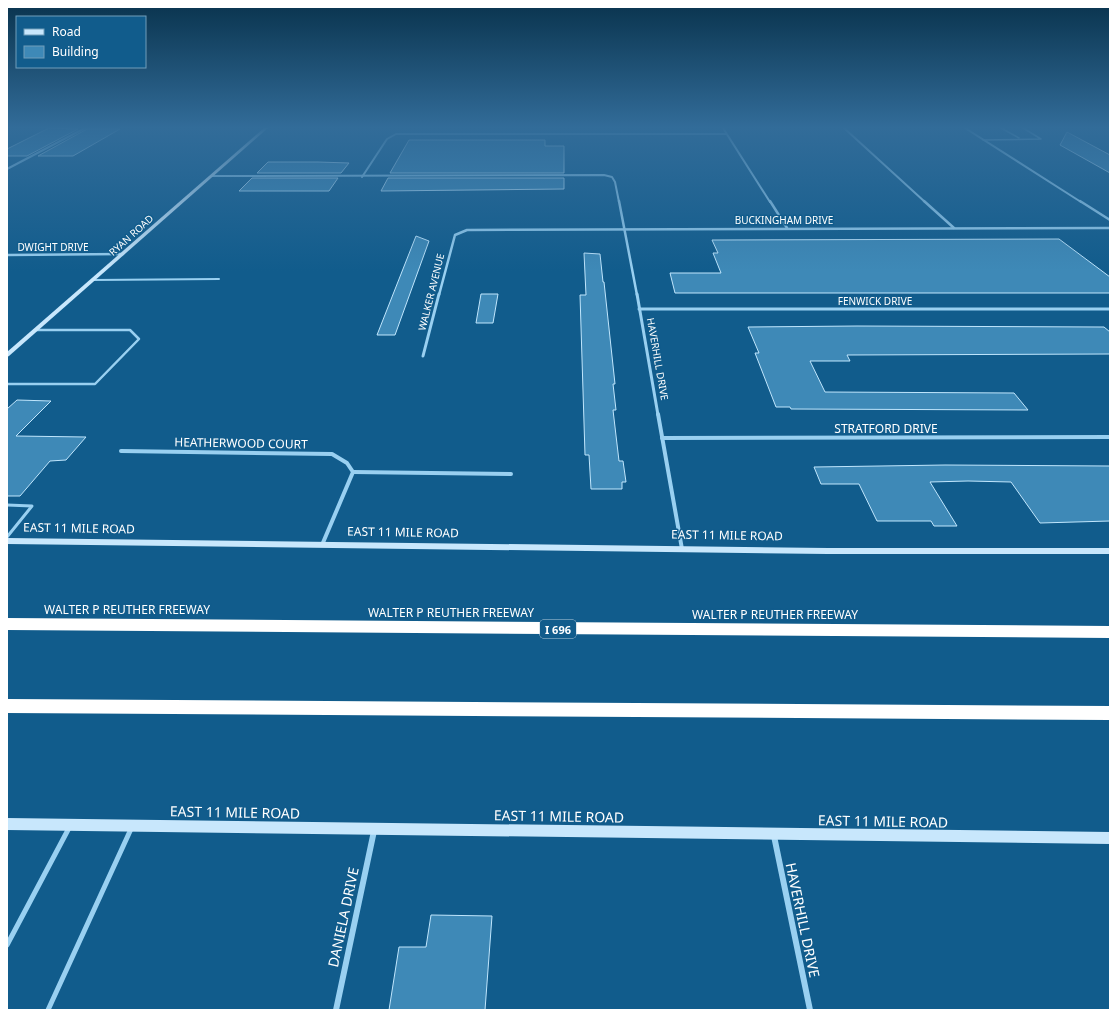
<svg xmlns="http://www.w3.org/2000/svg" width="1117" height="1017" viewBox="0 0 1117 1017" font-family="'Noto Sans',sans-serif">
  <rect width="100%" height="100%" fill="#115c8c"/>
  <!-- building -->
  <g fill="#3e89b7" stroke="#c0e6fd">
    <path d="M49,128l29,1 -51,27h-20v-7z"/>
    <path d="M87,129h33l-47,27h-35z"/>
    <path d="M1067,132l43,23v18l-50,-28z"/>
    <path d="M409,140h136v6h19v27h-174z"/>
    <path d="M268,162h50l31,1 -8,10h-84z"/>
    <path d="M252,178h86l-9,13h-90z"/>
    <path d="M388,178h176v11l-183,2z"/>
    <path d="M416,236l13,5 -34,94h-18z"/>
    <path d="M1059,239l51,38v16h-435l-5,-20h51l-8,-20h5l-6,-13z"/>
    <path d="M584,253l16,1 3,28h1l11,102h-2l3,26h-3l6,51h4l3,21h-4v7h-31l-2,-34h-4l-5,-160h6z"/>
    <path d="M481,294h17l-5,29h-17z"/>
    <path d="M857,326l247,1 6,5v22l-263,1 3,6h-40l15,31 189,1 14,17 -237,-1 -1,-2h-14l-21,-54h4l-11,-26z"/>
    <path d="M17,400l34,1 -35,35 70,1 -20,23 -16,1 -30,35h-13v-87z"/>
    <path d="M945,465l165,1v55l-70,2 -29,-41 -43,-1 -38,1 27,44h-23l-3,-5h-54l-18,-37h-38l-7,-17z"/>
    <path d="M431,915l61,1 -7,94h-96l10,-63h27z"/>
  </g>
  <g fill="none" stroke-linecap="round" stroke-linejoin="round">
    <!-- lane-far4 -->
    <g stroke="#99d0f1" stroke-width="1.5">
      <path d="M1001,128l18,10"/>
      <path d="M983,140l58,-1 -18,-11"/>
    </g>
    <!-- lane-far3 -->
    <path stroke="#99d0f1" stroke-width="2" d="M93,280l126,-1"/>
    <!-- lane-far2 -->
    <path stroke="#99d0f1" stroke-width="2.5" d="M7,384h88l44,-45 -9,-9h-95"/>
    <!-- lane-far1 -->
    <path stroke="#99d0f1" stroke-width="3" d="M7,505l25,1 -25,31"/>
    <!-- lane -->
    <g stroke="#99d0f1" stroke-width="5">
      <path d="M7,945l62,-117"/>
      <path d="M48,1010l83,-181"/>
    </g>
    <!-- street-far4 -->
    <g stroke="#99d0f1" stroke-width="2">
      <path d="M723,128l47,74"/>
      <path d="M844,128l81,74"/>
      <path d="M965,128l116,74"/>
      <path d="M7,169l78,-41"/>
      <path d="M211,176l393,-1 8,2 3,5 4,20"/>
      <path d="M362,177l25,-38 9,-5h330"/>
    </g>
    <!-- street-far3 -->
    <g stroke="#99d0f1" stroke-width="2.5">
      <path d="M619,201l18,94"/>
      <path d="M770,201l17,27"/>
      <path d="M924,201l30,27"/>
      <path d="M1080,201l30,19"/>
      <path d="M7,255l116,-1"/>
      <path d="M439,295l16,-60 12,-5 643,-2"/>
    </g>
    <!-- street-far2 -->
    <g stroke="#99d0f1" stroke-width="3">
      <path d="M637,294l21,121"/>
      <path d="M639,309h471"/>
      <path d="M423,356l16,-62"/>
    </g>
    <!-- street-far1 -->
    <g stroke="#99d0f1" stroke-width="4">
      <path d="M658,414l24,135"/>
      <path d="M662,438l448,-1"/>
      <path d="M121,451l211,3 15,9 6,9 -31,73"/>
      <path d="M353,472l158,2"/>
    </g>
    <!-- street -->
    <g stroke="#99d0f1" stroke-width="6">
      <path d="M774,836l36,174"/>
      <path d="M336,1010l38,-179"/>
    </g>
    <!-- secondary -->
    <g fill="#c8e7fc" fill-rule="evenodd">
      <path d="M264,128h4l-259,228 -2,1v-5z"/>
      <path d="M7,538l821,10h282v6h-282l-821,-10z"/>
      <path d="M7,818l1103,14v12l-1103,-14z"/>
    </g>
    <!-- highway -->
    <g fill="#fff" fill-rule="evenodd">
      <path d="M7,618l1103,8v12l-1103,-8z"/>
      <path d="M7,699l1103,7v14l-1103,-7z"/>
    </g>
  </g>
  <!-- sky -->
  <linearGradient id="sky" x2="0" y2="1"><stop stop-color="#09334d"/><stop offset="0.47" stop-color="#326c99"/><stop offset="1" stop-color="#326c99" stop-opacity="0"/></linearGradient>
  <rect width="1117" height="271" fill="url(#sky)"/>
  <g text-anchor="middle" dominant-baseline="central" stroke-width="3" stroke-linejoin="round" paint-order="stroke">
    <!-- far-street labels -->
    <g font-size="10" fill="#fff" stroke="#115c8c">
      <text x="784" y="220">BUCKINGHAM DRIVE</text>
      <text transform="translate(131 235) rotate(-42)">RYAN ROAD</text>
      <text x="53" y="247">DWIGHT DRIVE</text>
      <text transform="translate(431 292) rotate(-76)">WALKER AVENUE</text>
      <text x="875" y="301">FENWICK DRIVE</text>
      <text transform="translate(658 359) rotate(80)">HAVERHILL DRIVE</text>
    </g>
    <!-- shield labels -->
    <rect fill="#115c8c" stroke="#b8cedc" stroke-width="1" x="540" y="620" width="36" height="18" rx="3"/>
    <g font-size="11" font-weight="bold" fill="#fff">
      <text x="558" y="629">I 696</text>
    </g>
    <!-- street labels -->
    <g font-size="12" fill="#fff" stroke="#115c8c">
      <text x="886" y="428">STRATFORD DRIVE</text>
      <text transform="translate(241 443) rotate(1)">HEATHERWOOD COURT</text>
      <text transform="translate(79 528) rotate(1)">EAST 11 MILE ROAD</text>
      <text transform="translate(403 532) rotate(1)">EAST 11 MILE ROAD</text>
      <text transform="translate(727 535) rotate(1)">EAST 11 MILE ROAD</text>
      <text x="127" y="609">WALTER P REUTHER FREEWAY</text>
      <text x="451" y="612">WALTER P REUTHER FREEWAY</text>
      <text x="775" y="614">WALTER P REUTHER FREEWAY</text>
    </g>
    <!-- near-street labels -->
    <g font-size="14" fill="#fff" stroke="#115c8c">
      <text transform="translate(235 812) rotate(1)">EAST 11 MILE ROAD</text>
      <text transform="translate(559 816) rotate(1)">EAST 11 MILE ROAD</text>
      <text transform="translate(883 821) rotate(1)">EAST 11 MILE ROAD</text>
      <text transform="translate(343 917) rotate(-78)">DANIELA DRIVE</text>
      <text transform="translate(803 920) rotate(78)">HAVERHILL DRIVE</text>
    </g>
  </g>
  <!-- border -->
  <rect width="1117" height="1017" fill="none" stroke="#ffffff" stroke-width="16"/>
  <!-- legend -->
  <rect x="16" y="16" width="130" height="52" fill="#115c8c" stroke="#709dba"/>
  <rect x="24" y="29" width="20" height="6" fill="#c8e7fc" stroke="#709dba"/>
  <text x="52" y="36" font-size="12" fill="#ffffff">Road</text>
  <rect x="24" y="46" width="20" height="12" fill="#3e89b7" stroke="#709dba"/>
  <text x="52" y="56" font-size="12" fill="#ffffff">Building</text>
</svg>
